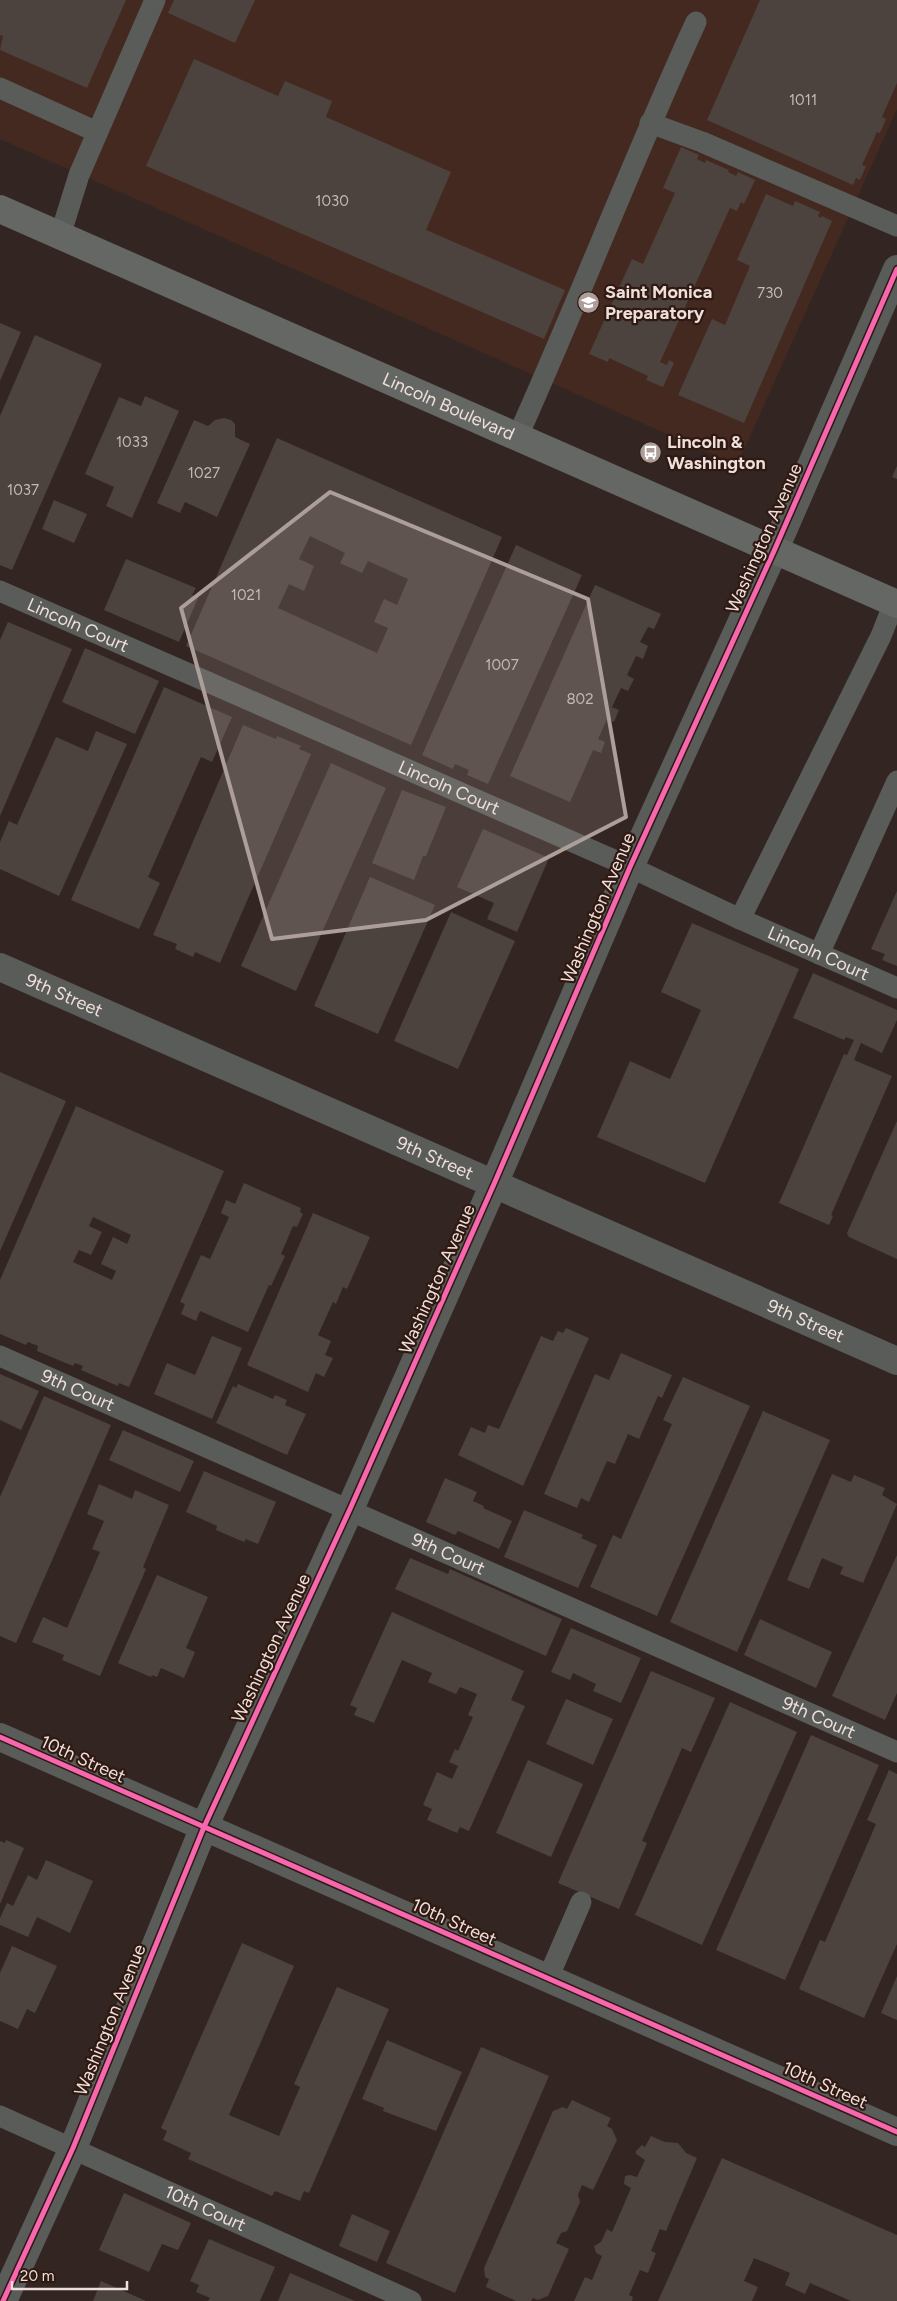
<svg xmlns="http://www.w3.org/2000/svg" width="897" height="2301" viewBox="0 0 897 2301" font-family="Figtree,sans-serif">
  <rect width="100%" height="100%" fill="#332622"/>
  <!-- built -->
  <path fill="#442921" d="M0,0h897v109l-160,356 -737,-326z"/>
  <!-- building -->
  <g fill="#4c423e" fill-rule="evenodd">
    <path d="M0,0h126l-39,88 -87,-38 3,-14 -3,-1z"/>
    <path d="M174,0h81l-20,43 -67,-30z"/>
    <path d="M760,0h137v83l-15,34 4,2 -6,14 -3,-1 -15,33 4,1 -6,14 -4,-2 -3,7 -146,-65z"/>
    <path d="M194,59l84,37 7,-15 47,20 -6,16 125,55 -25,58 139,60 -21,49 -398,-173z"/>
    <path d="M681,147l18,8 -2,4 8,4 1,-3 23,10 -1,2 8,4 2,-4 17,8 -11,24 -3,-2 -4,9 -7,-3 -70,154 7,3 2,-5 5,3 -11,24 -17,-7 2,-4 -39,-18 -1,4 -19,-8 43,-95 11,5 32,-71 -12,-5z"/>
    <path d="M766,194l27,12 2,-5 25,11 -2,4 3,2 1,-2 10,5 -88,202 -66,-28 34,-76 13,6 25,-59 -13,-6z"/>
    <path d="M0,323l21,9 -21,49z"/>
    <path d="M35,335l67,29 -90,206 -12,-5v-149z"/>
    <path d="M145,396l34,15 -47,107 -26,-12 8,-19 -29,-13 34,-77 22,9z"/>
    <path d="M224,418l7,2 4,4v13l15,7 -33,73 -32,-15 -5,11 -23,-10 37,-83 14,6 7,-6z"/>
    <path d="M277,438l225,99 -91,208 -225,-99zM310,536l35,17 -5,10 22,10 6,-12 40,18 -11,26 -13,-6 -10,23 14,6 -11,25 -99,-45 11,-24 15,7 10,-25 -15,-7z"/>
    <path d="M897,466v13l-5,-2z"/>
    <path d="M54,500l33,14 -13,29 -32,-14z"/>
    <path d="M516,545l66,30 -94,209 -21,-9 2,-5 -14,-6 -2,5 -31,-14z"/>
    <path d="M126,559l70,29 -4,7 6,3 -19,44 -75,-32z"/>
    <path d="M595,585l66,29 -7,15 -6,-2 -8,15 8,4 -5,13 -7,-3 -9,19 7,4 -6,12 -7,-3 -9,19 7,3 -5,12 -7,-3 -9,20 7,3 -4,11 -8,-3 -23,52 -60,-26z"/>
    <path d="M8,622l64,27 -72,167v-176z"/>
    <path d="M85,648l74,33 -24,53 -73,-32z"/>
    <path d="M164,687l68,30 -20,45 -11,-5 -53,120 12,6 -21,46 -68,-29z"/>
    <path d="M243,725l33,14 1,-3 24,10 -2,3 12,5 -91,209 -25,-11 -2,5 -18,-8 2,-5 -24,-9z"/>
    <path d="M96,731l31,13 -68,152 -59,-27v-27l9,-21 8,4 39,-88 32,14z"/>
    <path d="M331,763l55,25 -90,203 -55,-25z"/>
    <path d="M402,790l44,17 -20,49h-3l-9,24 -42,-17z"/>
    <path d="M483,829l66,29 -32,74 -30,-13 7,-16 -37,-16z"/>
    <path d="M370,877l65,28 -57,129 -64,-28z"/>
    <path d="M897,891v75l-15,-6 3,-6 -14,-5z"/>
    <path d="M451,912l64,29 -57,128 -64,-28z"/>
    <path d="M692,923l107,46 -94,214 -108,-46 33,-76 40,18 31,-69 -40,-18z"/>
    <path d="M813,973l84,37v10l-15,33 -21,-10 -7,17 38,16 -61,139 2,1 -4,9 -50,-22 65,-149 3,1 7,-15 -8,-3 -2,3 -51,-22z"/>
    <path d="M0,1072l66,29 -66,150z"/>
    <path d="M76,1106l148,65 -95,216 -10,-4 -1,3 -37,-16 2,-4 -8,-3 -2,3 -36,-15 1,-5 -10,-4 -2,3 -26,-11v-54zM93,1217l38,18 -4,9 -14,-7 -12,27 15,7 -4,9 -39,-18 6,-12 12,5 11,-23 -13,-6z"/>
    <path d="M897,1121v138l-48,-22 -2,-4z"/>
    <path d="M244,1183l57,25 -1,4 3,2 -6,13 -4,-1 -12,28 4,2 -14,30 -2,-1 -21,47 -48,-21 -4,10 -15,-7 4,-10 -5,-2 21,-47 9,4 19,-42 -8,-4 5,-13 9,4z"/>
    <path d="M313,1213l57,24 -23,52 -4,-2 -7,17 -3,-2 -15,33 13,6 -6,14 8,3 -9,19 -8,-4 -8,19 -61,-27z"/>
    <path d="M566,1328l23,10 -66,148 -65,-31 13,-28 14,6 3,-8 11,4 42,-93 12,5 5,-10 5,2z"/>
    <path d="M212,1336l30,12 -30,71 -58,-25 13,-31 28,12z"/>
    <path d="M621,1353l51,22 -10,23 -4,-2 -19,43 -11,-5 -13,30 -8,-3 -18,41 -8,-4 -4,10 -33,-14 51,-120 14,6z"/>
    <path d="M0,1374l39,17 -18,39 -21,-10z"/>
    <path d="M683,1377l67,29 -93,210 -67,-29 23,-52 8,4 51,-115 -9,-4z"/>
    <path d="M238,1384l35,15 2,-4 12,5 -2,5 21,9 -19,41 -71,-32 17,-37 3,2z"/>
    <path d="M44,1396l67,29 -95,218 -16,-7v-139z"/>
    <path d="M763,1411l67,29 -93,212 -67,-30z"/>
    <path d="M123,1430l71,31 -14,31 -71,-32z"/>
    <path d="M204,1471l72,31 -18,42 -12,-5 -2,3 -28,-12 1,-4 -31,-14z"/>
    <path d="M832,1474l19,8 3,-7 31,13 -3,7 15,9 -34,79 -23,-9 3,-7 -21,-9 -13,31 -22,-9z"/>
    <path d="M445,1478l32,14 -4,9 11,5 -1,2 29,13 -13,28 -41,-18 -3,4 -29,-13z"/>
    <path d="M99,1484l33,15 3,-9 34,15 -26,62 3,2 -46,107 -38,-16 2,-5 -32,-13 11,-25 24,11 33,-76 -8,-3 12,-28 -17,-7z"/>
    <path d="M524,1510l59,25 -2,3 16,7 -19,43 -74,-31z"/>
    <path d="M897,1555v138l-12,27 -53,-24z"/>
    <path d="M410,1558l38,16 2,-5 112,50 -16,37 -151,-67z"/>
    <path d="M157,1575l51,22 -22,51 9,4 -11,26 -23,-10 -4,9 -5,-2 -1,2 -33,-14z"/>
    <path d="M392,1612l132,59 -13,29 14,6 -56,125 -9,-4 -3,6 -30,-13 5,-11 -9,-4 14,-33 15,7 6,-13 -9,-4 6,-13 3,2 15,-34 -5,-2 9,-21 -17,-7 -4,7 -28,-12 4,-9 -30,-13 -28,63 -20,-8 3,-7 -7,-3z"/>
    <path d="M760,1619l72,33 -16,36 -72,-33z"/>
    <path d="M571,1628l70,30 -20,45 -28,-12 3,-7 -23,-11 -3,7 -19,-8z"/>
    <path d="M651,1671l64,27 -24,54 -9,-4 -40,93 5,2 -28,66 -61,-26z"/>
    <path d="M566,1699l47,20 -20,46 -47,-21z"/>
    <path d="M730,1702l67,30 -95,213 -67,-30z"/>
    <path d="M811,1735l68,30 -94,215 -69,-30z"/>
    <path d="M528,1760l55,24 -32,73 -55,-24z"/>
    <path d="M889,1770l8,4v170l-33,74 -65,-29 21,-49 5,2 51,-118 -9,-4z"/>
    <path d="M6,1840l18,8 -24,56v-63l5,2z"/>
    <path d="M46,1860l47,21 -23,52 -33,-16 -9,20 -28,-12v-7l7,-15 6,3 15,-31 9,5z"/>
    <path d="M242,1943l52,23 -65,149 50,21 21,-49 -6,-3 43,-97 52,22 -80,184 -5,-2 -4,10 -25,-10 -3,5 -84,-37 3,-6 -28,-13 4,-9 -6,-3z"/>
    <path d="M12,1946l45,20 -22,47 -8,-4 -9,20 -18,-8v-48z"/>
    <path d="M897,1976v44l-16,-7z"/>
    <path d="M387,2040l75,32 -26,59 -53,-20 1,-3 -22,-9z"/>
    <path d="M481,2047l68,29 -94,217 -69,-30z"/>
    <path d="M572,2100l39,18 -4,8 5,3 5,11 -24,50 -11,-5 -4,10 2,7 -13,29 -6,2 -5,10 13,6 -21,47 -10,4 -5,-2 -2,3h-15l-30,-14 3,-8 -4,-2 -1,-9 69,-157 10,-4 4,2z"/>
    <path d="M651,2136l14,6 13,1 8,10 11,5 -31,73 -6,-2 -9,22 5,2 -8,20 -8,-3 -11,25 4,2 -1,4h-58l11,-24 7,3 10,-24 -6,-3 -2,-7 7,-4 6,-13 5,3 19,-44 -7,-4 1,-8 5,-1 7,2 8,-17 -9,-6v-3l6,-6 3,2z"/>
    <path d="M722,2158l175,77v66h-46l-41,-18 -5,11 -20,-9 5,-12 -36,-15 -10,23 14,6 -6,14h-94z"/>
    <path d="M124,2193l67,30 -13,27 -16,-6 -13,28 -50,-22z"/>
    <path d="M352,2214l38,17 -13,31 -38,-16z"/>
    <path d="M209,2239l66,28 -15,34h-52l2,-3 -14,-6 3,-7 -9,-4z"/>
    <path d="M290,2273l65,28h-77z"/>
    <path d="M101,2281l45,20h-53z"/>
  </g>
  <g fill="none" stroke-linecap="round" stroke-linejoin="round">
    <!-- lane -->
    <g stroke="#5a5c59" stroke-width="21">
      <path d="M0,88l97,44"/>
      <path d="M650,123l52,19 195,84"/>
      <path d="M60,236l19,-61 76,-175"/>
      <path d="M517,438c62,-138 116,-279 179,-416"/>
      <path id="s1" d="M0,591l630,276 110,52 157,69"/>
      <path d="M740,919l141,-283 13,-33"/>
      <path d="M819,954l78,-173"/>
      <path id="s2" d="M0,1356l897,396"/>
      <path d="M548,1978l33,-76"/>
      <path id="s3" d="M0,2116l411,185"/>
    </g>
    <!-- street -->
    <g stroke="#5a5c59" stroke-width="28">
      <path id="s4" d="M0,967l897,394"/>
      <path d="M0,1737l897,395"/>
      <path d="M3,2301l70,-153 131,-321 146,-318 144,-325 136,-317 144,-316 123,-282"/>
    </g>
    <!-- secondary -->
    <path stroke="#656764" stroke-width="28" id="s5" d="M0,209l897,395"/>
    <defs>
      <g id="cycleway">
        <path d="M0,1737l897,395"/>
        <path d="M3,2301l70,-153 131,-321 146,-318 144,-325 136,-317 144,-316 123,-282"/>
      </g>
    </defs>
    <!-- cycleway casing -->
    <use href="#cycleway" stroke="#2f1912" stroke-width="8"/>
    <!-- cycleway -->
    <use href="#cycleway" stroke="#f766af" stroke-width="5"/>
  </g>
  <!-- marked area -->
  <path fill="#ad9e9a" fill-opacity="0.2" stroke="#ad9e9a" stroke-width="4" stroke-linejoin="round" d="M330,492l258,107 38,218 -200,103 -154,19 -91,-331z"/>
  <!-- icons -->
  <defs>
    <symbol id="school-disc" viewBox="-11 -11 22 22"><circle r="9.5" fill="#ad9e9a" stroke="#2f1912"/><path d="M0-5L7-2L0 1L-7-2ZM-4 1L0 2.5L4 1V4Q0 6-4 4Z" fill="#fff"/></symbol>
    <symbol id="bus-disc" viewBox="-11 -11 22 22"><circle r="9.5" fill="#ad9e9a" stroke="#2f1912"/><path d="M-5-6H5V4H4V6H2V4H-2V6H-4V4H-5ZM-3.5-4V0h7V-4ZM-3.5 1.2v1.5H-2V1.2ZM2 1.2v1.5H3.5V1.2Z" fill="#fff"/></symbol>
  </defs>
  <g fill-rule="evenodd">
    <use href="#school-disc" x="576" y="290" width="25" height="25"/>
    <use href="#bus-disc" x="638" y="440" width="25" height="25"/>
  </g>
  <g text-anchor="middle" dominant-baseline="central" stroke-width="4.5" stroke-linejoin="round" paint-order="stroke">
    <!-- number labels -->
    <g font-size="15" fill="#c6b8b3">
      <text x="803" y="100">1011</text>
      <text x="332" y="201">1030</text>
      <text x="770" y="293">730</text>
      <text x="132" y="442">1033</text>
      <text x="204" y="473">1027</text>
      <text x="23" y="490">1037</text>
      <text x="246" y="595">1021</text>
      <text x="502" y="665">1007</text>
      <text x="580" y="699">802</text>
    </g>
    <!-- poi labels -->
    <g font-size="18" font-weight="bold" fill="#efdfda" stroke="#2f1912" text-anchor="start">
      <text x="605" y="292">Saint Monica<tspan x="605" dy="21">Preparatory</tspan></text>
      <text x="667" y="442">Lincoln &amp;<tspan x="667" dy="21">Washington</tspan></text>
    </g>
    <!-- street labels -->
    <g font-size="18" fill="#efdfda" stroke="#2f1912">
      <text stroke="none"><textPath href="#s5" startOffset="490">Lincoln Boulevard</textPath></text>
      <text transform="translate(764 538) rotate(-66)">Washington Avenue</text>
      <text stroke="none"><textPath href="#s1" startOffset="85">Lincoln Court</textPath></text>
      <text stroke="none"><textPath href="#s1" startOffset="490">Lincoln Court</textPath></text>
      <text transform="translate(598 908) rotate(-67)">Washington Avenue</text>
      <text stroke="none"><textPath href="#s1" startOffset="895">Lincoln Court</textPath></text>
      <text stroke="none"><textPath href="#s4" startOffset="70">9th Street</textPath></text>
      <text stroke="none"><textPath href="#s4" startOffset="475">9th Street</textPath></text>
      <text transform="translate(437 1279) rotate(-66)">Washington Avenue</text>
      <text stroke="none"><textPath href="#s4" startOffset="880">9th Street</textPath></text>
      <text stroke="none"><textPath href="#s2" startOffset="85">9th Court</textPath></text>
      <text stroke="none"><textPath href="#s2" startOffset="490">9th Court</textPath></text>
      <text transform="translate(271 1648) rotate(-65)">Washington Avenue</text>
      <text stroke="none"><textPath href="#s2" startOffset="895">9th Court</textPath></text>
      <text transform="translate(83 1759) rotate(24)">10th Street</text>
      <text transform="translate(454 1922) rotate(24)">10th Street</text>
      <text transform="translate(110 2020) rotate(-68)">Washington Avenue</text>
      <text transform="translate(825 2085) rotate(24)">10th Street</text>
      <text stroke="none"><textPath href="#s3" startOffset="225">10th Court</textPath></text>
    </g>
  </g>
  <!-- scale -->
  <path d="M12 2281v8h115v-8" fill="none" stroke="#efdfda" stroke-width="2.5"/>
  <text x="20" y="2281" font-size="15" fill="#efdfda" stroke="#2f1912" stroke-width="4" paint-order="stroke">20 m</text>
</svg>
